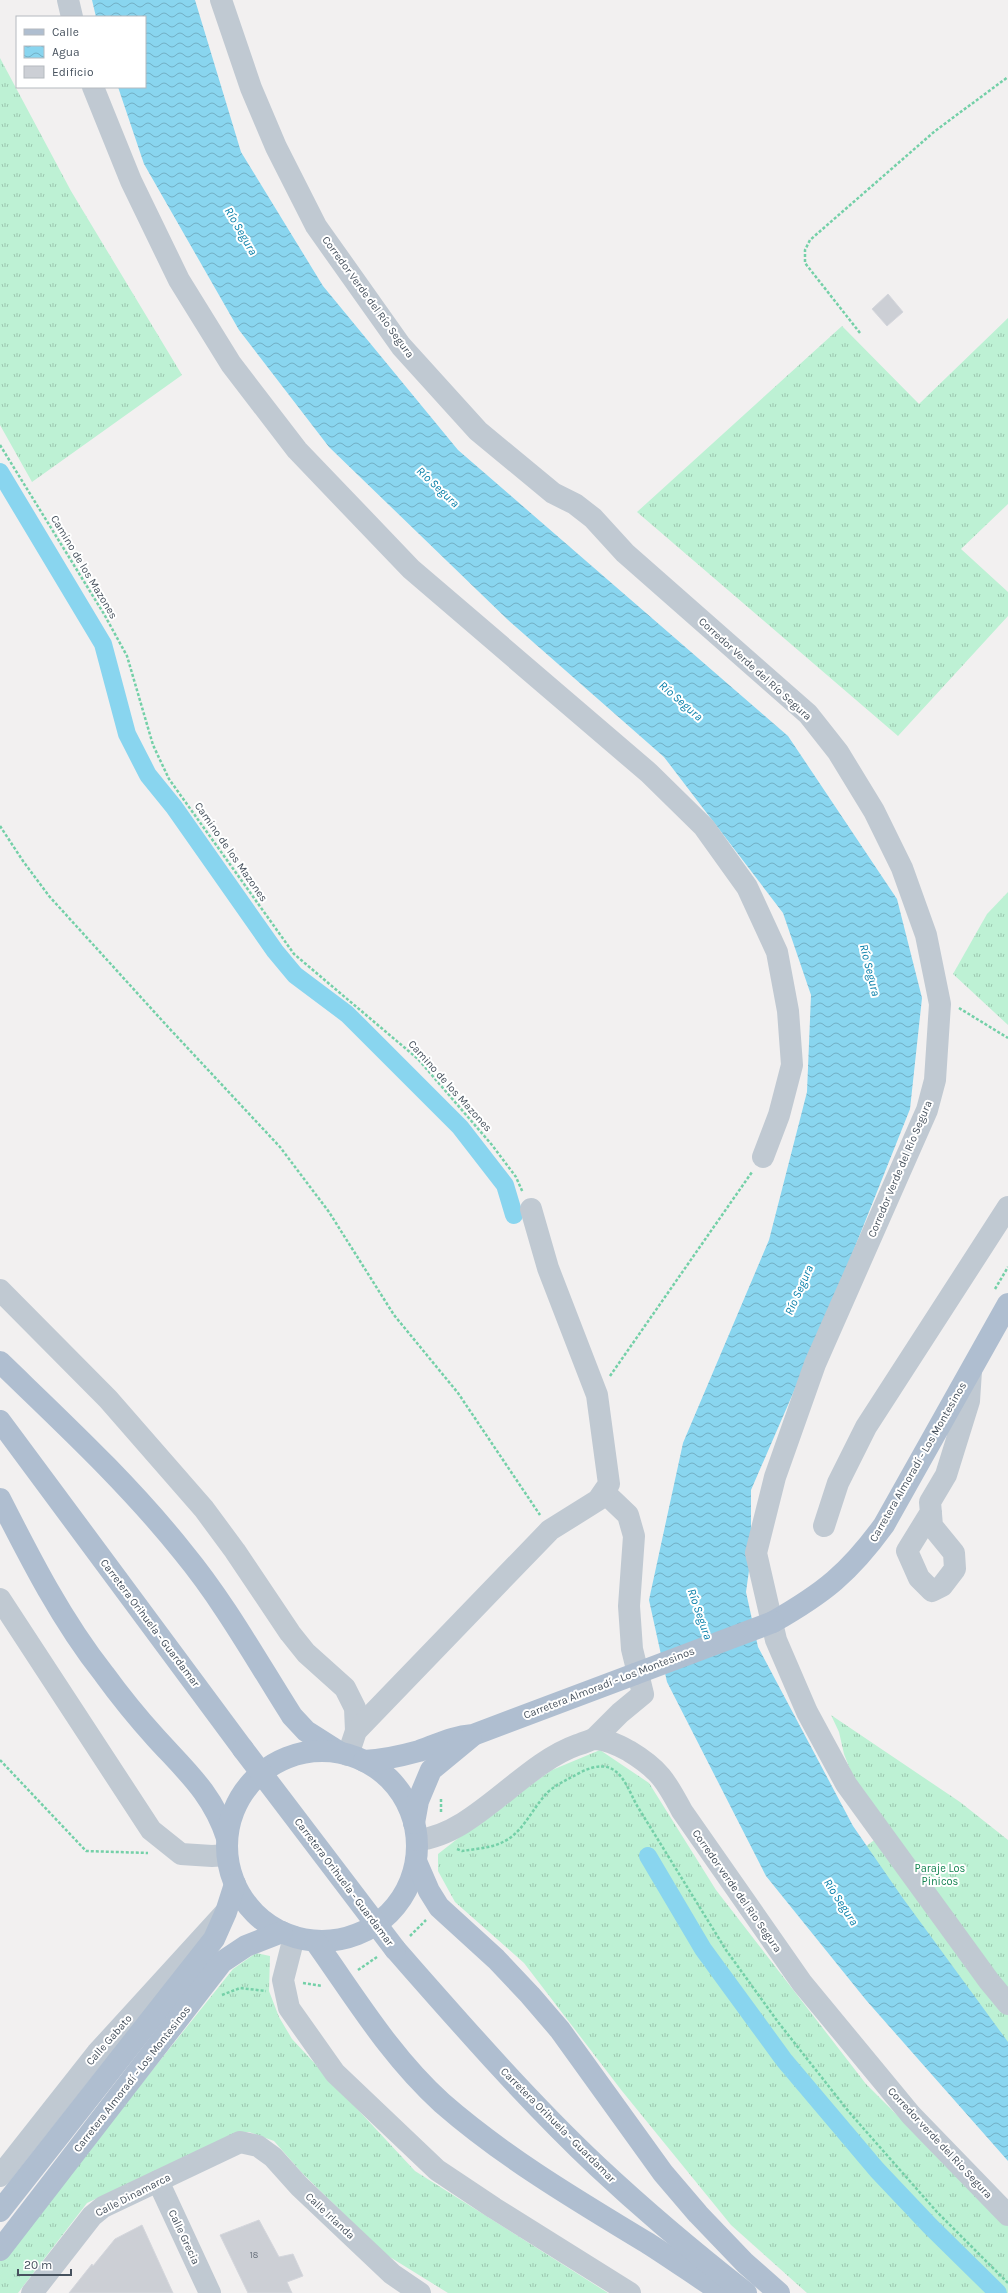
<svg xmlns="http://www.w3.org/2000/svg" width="1008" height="2293" viewBox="0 0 1008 2293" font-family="Karla,sans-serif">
  <defs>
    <pattern id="grass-tufts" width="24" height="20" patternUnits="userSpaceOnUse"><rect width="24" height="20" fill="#bdf1d4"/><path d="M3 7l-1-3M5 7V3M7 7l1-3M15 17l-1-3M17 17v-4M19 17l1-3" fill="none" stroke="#9bc6af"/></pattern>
    <pattern id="water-waves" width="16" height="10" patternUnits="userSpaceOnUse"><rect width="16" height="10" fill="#89d5ef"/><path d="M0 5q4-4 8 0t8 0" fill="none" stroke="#72afc5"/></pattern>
  </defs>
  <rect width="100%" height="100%" fill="#f2f0f0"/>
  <!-- grass -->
  <g fill="url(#grass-tufts)">
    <path d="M0,58l71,133 111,184 -150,107 -32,-57z"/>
    <path d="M1008,318v186l-47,45 47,43v24l-110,120 -261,-224 205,-186 77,78z"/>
    <path d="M1008,892v133l-55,-51 34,-60z"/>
    <path d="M831,1715l129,87 48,38v227l-155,-211 24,-18 -33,-84 -5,-22z"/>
    <path d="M600,1750l49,33 67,107 150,194 142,142v67h-201l-76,-68 -109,-134 -98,-128 -69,-61 -17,-31v-17l51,-40 63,-44z"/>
    <path d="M256,1953l14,3 -1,35 10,26 13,22 123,132 193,122h-160l-63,-39 -83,-81 -28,-32 -25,-9 -15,2 -147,69 -69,90h-18v-32l233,-292z"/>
  </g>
  <!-- water -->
  <path fill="url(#water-waves)" d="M92,0h103l46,152 82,134 135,164 330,286 109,163 25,99 -12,111 -73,183 -86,198v66l-5,36 12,55 95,179 49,71 106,145v119l-142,-161 -100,-124 -99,-194 -18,-82 34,-157 86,-203 38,-148 4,-97 -28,-82 -119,-156 -157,-138 -178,-172 -90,-117 -95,-166 -26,-77h27v-70h-49z"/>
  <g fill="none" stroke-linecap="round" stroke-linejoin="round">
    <!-- canal -->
    <g stroke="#89d5ef" stroke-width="18">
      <path d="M0,472l103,172 24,90 21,41 26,32 101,144 20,24 52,39 113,113 45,58 9,30"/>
      <path d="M648,1856l55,93 81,111 93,110 53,56 68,67"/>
    </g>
  </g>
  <!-- building -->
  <g fill="#cccfd5" stroke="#d4d6dc">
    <path d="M888,294l15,18 -16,14 -15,-17z"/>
    <path d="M259,2220l20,37 14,-3 10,22 -16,6 5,11h-44l-28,-58z"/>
    <path d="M142,2225l31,68h-104l23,-29 1,2 22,-27z"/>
  </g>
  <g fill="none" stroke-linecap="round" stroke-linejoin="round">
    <!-- path -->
    <g stroke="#74d0a8" stroke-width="2.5" stroke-dasharray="3 2" stroke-linecap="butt">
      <path d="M860,333l-55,-70v-13l5,-10 125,-109 73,-54"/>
      <path d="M0,445l104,169 23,42 26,89 16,34 125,175 124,105 74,86 24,32 7,16"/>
      <path d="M0,826l23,35 26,35 119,131 112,120 49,65 65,103 64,78 82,122"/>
      <path d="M959,1008l49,30"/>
      <path d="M995,1289l13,-22"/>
      <path d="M610,1376l142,-204"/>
      <path d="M0,1760l86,91 62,2"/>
      <path d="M441,1812v-13"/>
      <path d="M457,1849l5,2c13,-2 29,-3 41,-9 21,-10 29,-34 45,-50 10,-9 21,-13 33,-20 34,-16 42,5 55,32l90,146 52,72 71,90 88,100 71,71"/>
      <path d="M410,1936l16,-16"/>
      <path d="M358,1970l19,-13"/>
      <path d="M303,1983l19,3"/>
      <path d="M222,1995l18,-7 26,3"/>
    </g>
    <!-- minor -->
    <g stroke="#c0c9d2" stroke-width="22">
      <path d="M68,0l4,17"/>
      <path d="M221,0l30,88 25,59 40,79 85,120 77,85 75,62 22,11 18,14 32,35 183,161 30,38 36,59 28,57 24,67 14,69 -5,76 -8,30 -112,254 -40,113 -19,76 20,87 31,72 39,72 143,197 19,23"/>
      <path d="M93,87l38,94 48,99 52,84 66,86 114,119 238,204 55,54 43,60 30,65 11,59 4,54 -13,50 -16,42"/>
      <path d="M0,1290l108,109 96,110 31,42 55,82 16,20 39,35 10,20 1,23"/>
      <path d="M931,1512l-24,39 12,27 13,13 10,-5 13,-17 -1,-16 -22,-27 -2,-24 16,-27 23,-74 2,-30"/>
      <path d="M824,1526l14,-43 28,-56 142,-220"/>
      <path d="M0,1599l151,231 30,24 31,2 15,-1"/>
      <path d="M594,1739l26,-26 23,-19 -11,-45 -3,-43 5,-70 -6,-21 -23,-22"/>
      <path d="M348,1755l8,-24 194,-201 48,-30 11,-16 -12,-89 -49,-127 -17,-59"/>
      <path d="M417,1840c57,-5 104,-75 160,-95 5,-1 12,-5 18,-6 10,0 25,7 34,12 30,18 37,30 53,60l120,172 109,132 97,100"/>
      <path d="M294,1937l-11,43 6,28 46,65 102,97 57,38 136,85"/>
      <path d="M0,2176l97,-123 127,-139"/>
      <path d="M158,2181l52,112"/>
      <path d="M32,2293l60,-77 11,-9 137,-65 18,4 15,11 26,29 93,88 28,19"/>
    </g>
    <!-- major -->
    <g stroke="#afbed0" stroke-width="22">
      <path d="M0,1362c63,61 128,121 183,190 42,51 74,109 109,164l14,15 33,21"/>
      <path d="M0,1421l243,328"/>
      <path d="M0,1499c31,61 62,122 104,175 16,22 33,43 52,64 30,33 57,56 71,100"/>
      <path d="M773,1622c51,-29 76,-49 111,-97l124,-221"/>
      <circle cx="322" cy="1846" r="95"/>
      <path d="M364,1761c19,-1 37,-5 55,-10 21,-7 31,-14 54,-16l162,-61"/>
      <path d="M414,1823l4,-22 13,-31 40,-33"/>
      <path d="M416,1861l13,30 10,16 57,52 34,36 30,35 103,143 35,41 47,49 34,30"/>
      <path d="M315,1941c40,56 75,115 127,162 63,55 136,98 207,141 25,16 49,33 74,49"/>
      <path d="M395,1949c66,75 131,150 203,218 47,44 97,86 148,126"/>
      <path d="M0,2211l214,-272 12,-27 9,-28"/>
      <path d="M0,2250l222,-288 24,-16 36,-14"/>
    </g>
    <!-- major-bridge -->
    <g stroke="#afbed0" stroke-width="22">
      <path d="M635,1674l138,-52"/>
      <path d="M243,1749l152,200"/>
    </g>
  </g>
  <g text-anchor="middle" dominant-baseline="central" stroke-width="4" stroke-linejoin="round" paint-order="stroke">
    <!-- number labels -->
    <g font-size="9" fill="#68717c">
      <text x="254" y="2255">18</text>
    </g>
    <!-- street labels -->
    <g font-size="11" fill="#47525e" stroke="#fff">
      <text transform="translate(368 297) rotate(54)">Corredor Verde del Río Segura</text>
      <text transform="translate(84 567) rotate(59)">Camino de los Mazones</text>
      <text transform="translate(755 669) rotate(42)">Corredor Verde del Río Segura</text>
      <text transform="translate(231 852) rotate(55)">Camino de los Mazones</text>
      <text transform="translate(450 1086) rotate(48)">Camino de los Mazones</text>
      <text transform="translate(900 1169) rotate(-67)">Corredor Verde del Río Segura</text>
      <text transform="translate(918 1462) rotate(-60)">Carretera Almoradí - Los Montesinos</text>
      <text transform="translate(150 1623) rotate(53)">Carretera Orihuela - Guardamar</text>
      <text transform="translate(609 1683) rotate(-21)">Carretera Almoradí - Los Montesinos</text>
      <text transform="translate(344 1882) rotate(53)">Carretera Orihuela - Guardamar</text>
      <text transform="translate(737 1891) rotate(55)">Corredor verde del Rio Segura</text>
      <text transform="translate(109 2040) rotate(-49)">Calle Gabato</text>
      <text transform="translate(132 2079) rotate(-52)">Carretera Almoradí - Los Montesinos</text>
      <text transform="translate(558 2125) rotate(45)">Carretera Orihuela - Guardamar</text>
      <text transform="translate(940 2143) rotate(47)">Corredor verde del Rio Segura</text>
      <text transform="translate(133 2195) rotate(-27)">Calle Dinamarca</text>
      <text transform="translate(330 2216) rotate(43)">Calle Irlanda</text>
      <text transform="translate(184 2237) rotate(65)">Calle Grecia</text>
    </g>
    <!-- park labels -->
    <g font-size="11" fill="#148451" stroke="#fff">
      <text x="940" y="1868">Paraje Los<tspan x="940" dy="13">Pinicos</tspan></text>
    </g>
    <!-- water labels -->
    <g font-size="12" font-style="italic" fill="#087fa9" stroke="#fff">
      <text transform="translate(241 231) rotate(60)">Río Segura</text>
      <text transform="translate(438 487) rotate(43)">Río Segura</text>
      <text transform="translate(681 701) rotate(41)">Río Segura</text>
      <text transform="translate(870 970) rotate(76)">Río Segura</text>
      <text transform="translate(799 1290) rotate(-66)">Río Segura</text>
      <text transform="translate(700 1614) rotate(71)">Río Segura</text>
      <text transform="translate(841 1902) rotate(57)">Río Segura</text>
    </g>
  </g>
  <!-- legend -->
  <rect x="16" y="16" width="130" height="72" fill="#ffffff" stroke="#b5babf"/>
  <rect x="24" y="29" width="20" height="6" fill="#afbed0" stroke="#b5babf"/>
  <text x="52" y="36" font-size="12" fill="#47525e">Calle</text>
  <rect x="24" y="46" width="20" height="12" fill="url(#water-waves)" stroke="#b5babf"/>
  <text x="52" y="56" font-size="12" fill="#47525e">Agua</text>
  <rect x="24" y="66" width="20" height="12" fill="#cccfd5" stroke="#b5babf"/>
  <text x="52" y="76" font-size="12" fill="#47525e">Edificio</text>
  <!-- scale -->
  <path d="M18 2269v6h53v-6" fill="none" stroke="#47525e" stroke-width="2"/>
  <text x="24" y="2269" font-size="12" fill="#47525e" stroke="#ffffff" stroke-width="3" paint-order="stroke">20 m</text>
</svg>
